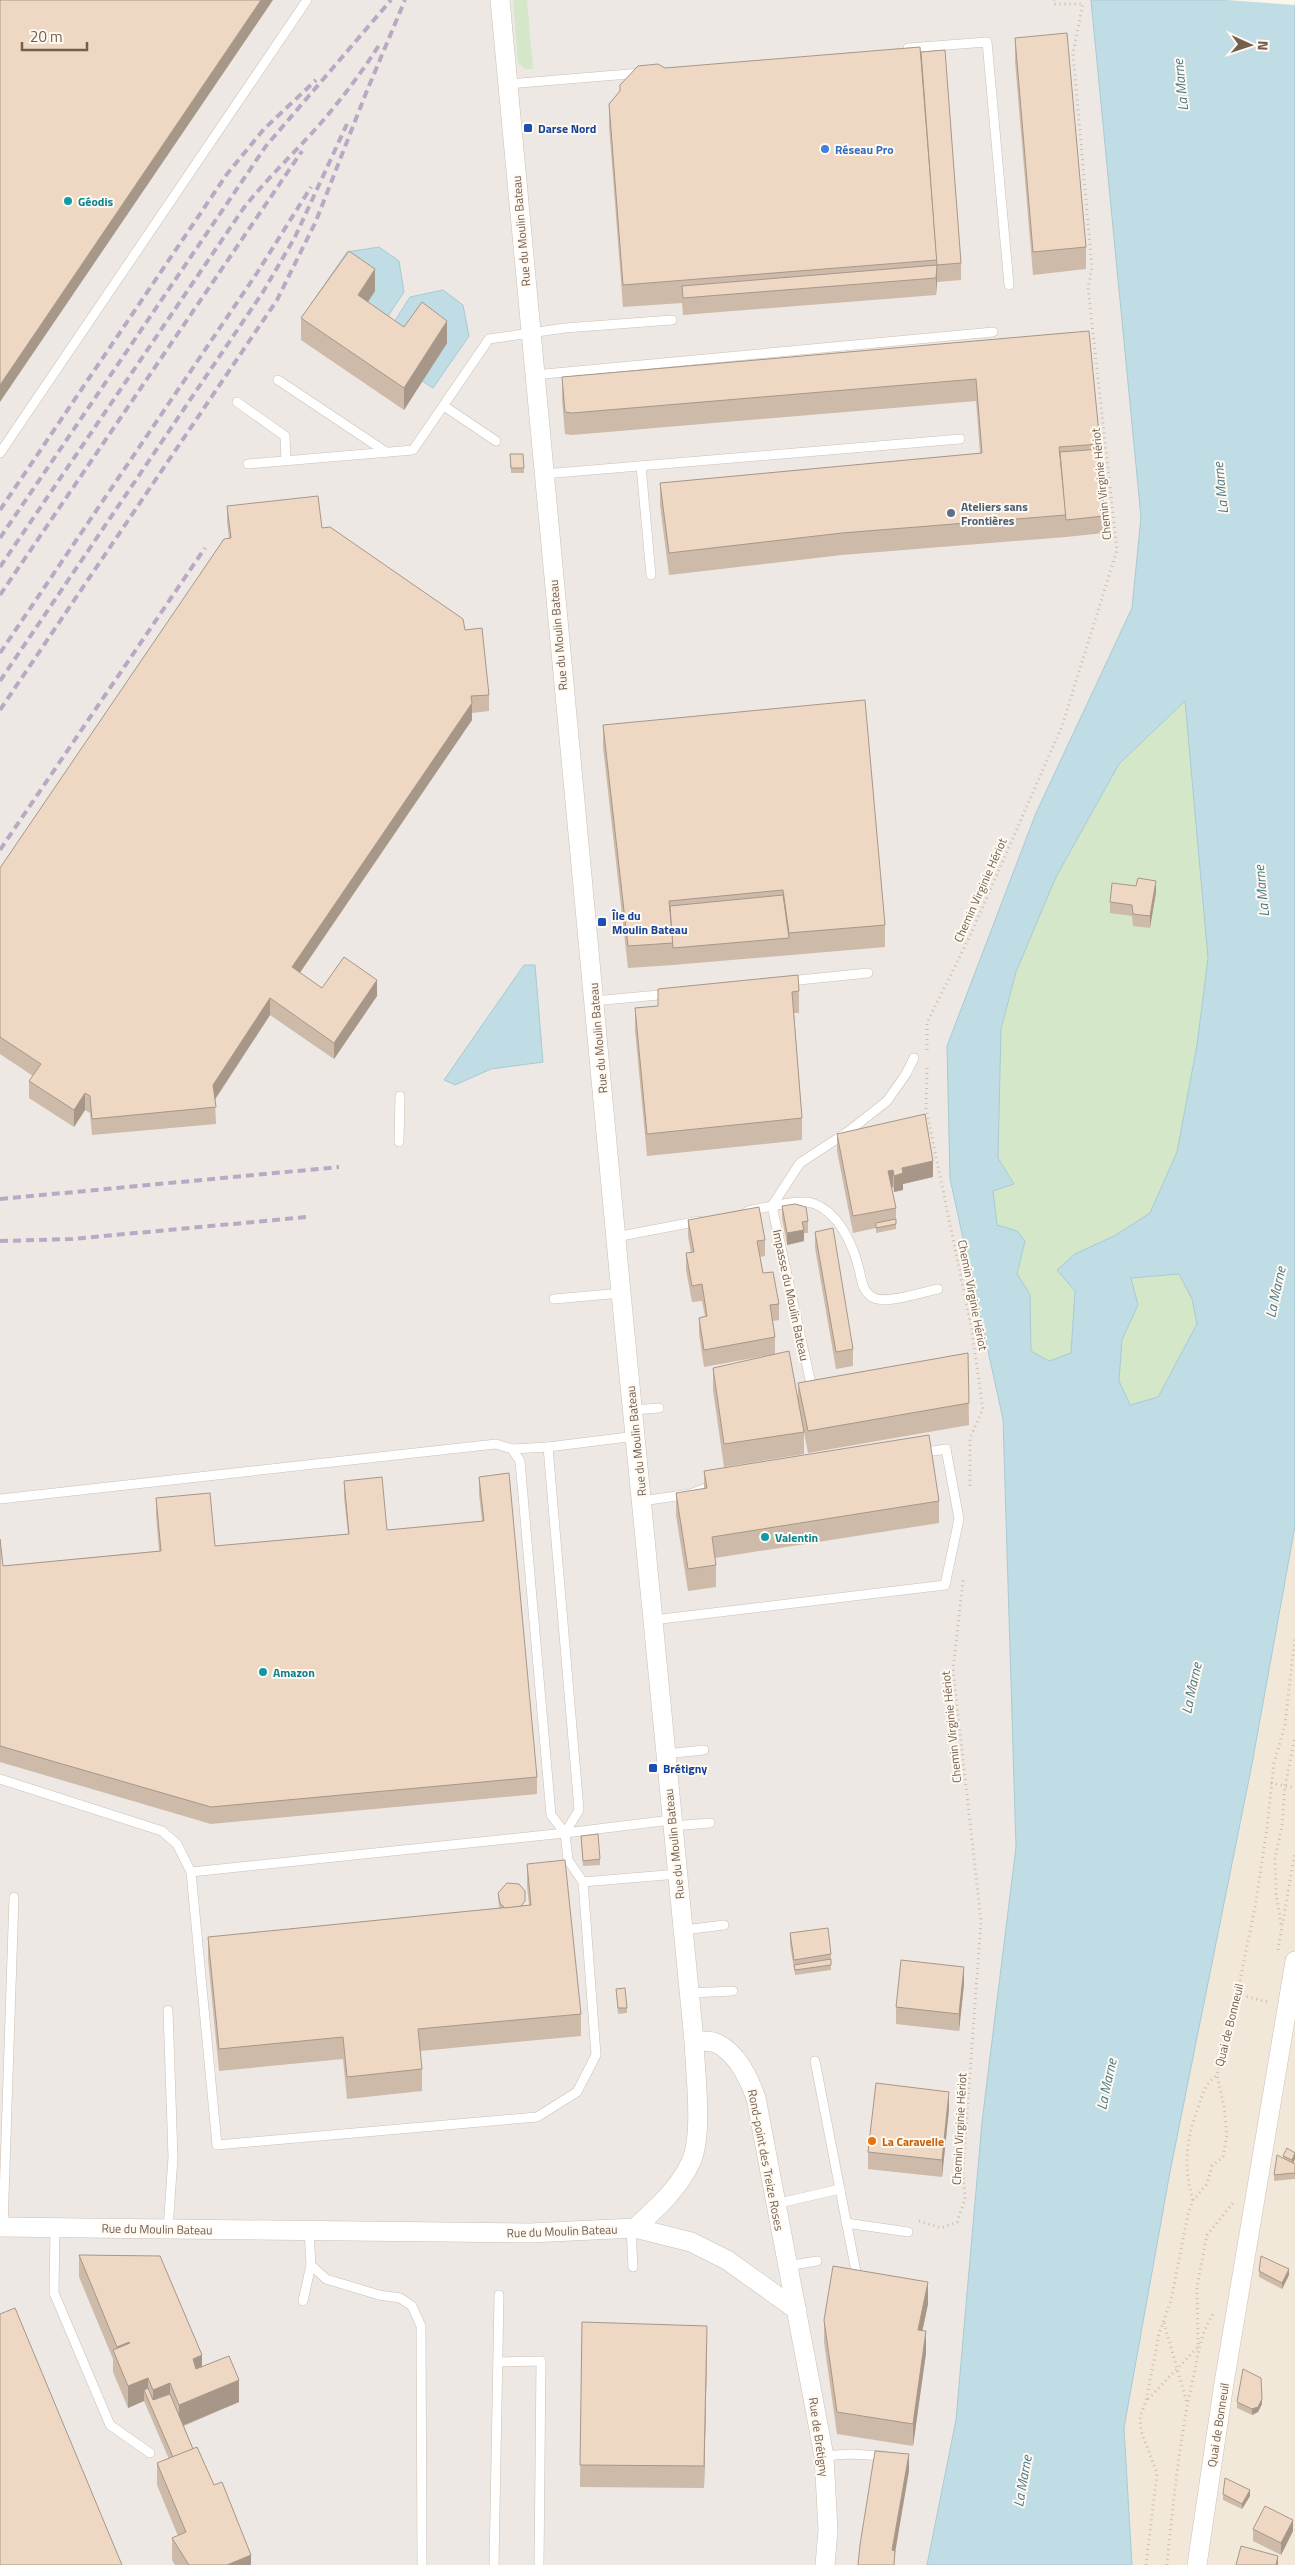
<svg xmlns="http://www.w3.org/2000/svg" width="1295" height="2565" viewBox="0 0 1295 2565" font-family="'Titillium Web',sans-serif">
  <rect width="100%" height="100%" fill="#fbf6eb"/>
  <!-- residential -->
  <path fill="#f2e8d9" d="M1295,1526v1039h-163l-8,-137 46,-256 82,-408z"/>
  <!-- industrial -->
  <path fill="#ede8e3" d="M0,0h1091l50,517 -9,91 -96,205 -86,366 53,240 13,428 -34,275 -26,298 -29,145h-927z"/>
  <!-- green -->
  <g fill="#d4e8c9">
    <path d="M513,0h14l6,69h-8l-7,-6z"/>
    <path d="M1185,701l23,257 -11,87 -20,107 -27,61 -36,23 -39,55 -4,63 -22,7 -18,-9 -1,-58 -13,-20 7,-33 -7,-10 -20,-5 -4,-35 20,-7 -15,-25 3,-130 15,-57 40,-95 63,-113z"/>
    <path d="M1179,1274l13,25 5,25 -39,73 -28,9 -11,-25 3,-41 16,-35 -7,-27z"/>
  </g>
  <!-- water -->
  <g fill="#c0dce4" stroke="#a7cad4" fill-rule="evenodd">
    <path d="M1091,0h204v1526l-43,238 -82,408 -46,256 8,137h-205l29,-145 26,-298 34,-275 -13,-428 -53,-240 -3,-133 89,-233 96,-205 9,-91zM1185,701l23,257 -11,87 -20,107 -27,61 -36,23 -39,18 -18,16 18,21 -4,62 -22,8 -18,-10 -1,-57 -13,-20 8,-33 -8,-10 -20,-6 -4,-34 21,-7 -16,-26 3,-129 15,-57 40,-95 63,-113zM1179,1274l13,25 5,25 -39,73 -28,8 -11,-24 3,-41 16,-35 -7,-27z"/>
    <path d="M379,247l20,14 5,31 -26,39 -56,-20 -11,-7 36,-52z"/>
    <path d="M443,290l20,15 6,31 -36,52 -11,-7 25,-38 -62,-7 25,-39z"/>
    <path d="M524,965h11l8,97 -52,7 -36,16 -11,-5z"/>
  </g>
  <!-- pier -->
  <path fill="#fbf6eb" d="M1225,0h70v5z"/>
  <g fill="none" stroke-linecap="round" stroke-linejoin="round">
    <defs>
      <g id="service">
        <path d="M908,48l79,-6 22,243"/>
        <path d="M507,84l134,-11"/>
        <path d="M534,375l459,-43"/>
        <path d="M278,380l108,72"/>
        <path d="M237,402l48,34 1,24"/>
        <path d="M444,406l52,35"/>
        <path d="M0,453l307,-453"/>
        <path d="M248,464l165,-14 76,-111 76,-11 107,-8"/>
        <path d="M641,466l10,109"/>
        <path d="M544,474l416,-35"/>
        <path d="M789,981l79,-8"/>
        <path d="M594,1001l75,-7"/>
        <path d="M399,1142l1,-46"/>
        <path d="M748,1211c15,-3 51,-12 64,-8 27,9 41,42 47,66 3,12 3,23 15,29 13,6 49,-6 64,-9"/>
        <path d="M616,1237l83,-16"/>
        <path d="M554,1299l67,-6"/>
        <path d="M811,1384l-39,-178 28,-43 49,-32 38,-30 19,-27 8,-16"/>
        <path d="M633,1410l26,-2"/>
        <path d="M636,1436l-88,11 31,363 -14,23 106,-13"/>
        <path d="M512,1449l36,-2"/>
        <path d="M0,1499l496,-55 16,5 8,12 31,354 14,18 3,27 15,22 13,173 -19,37 -40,25 -320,28 -26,-273 374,-39"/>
        <path d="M642,1501l48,-7 24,-9"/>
        <path d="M653,1620l292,-35 14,-66 -13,-70 -26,4"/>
        <path d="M665,1754l39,-4"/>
        <path d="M0,1779l162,52 15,13 14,28"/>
        <path d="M672,1826l38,-3"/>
        <path d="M583,1882l95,-8"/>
        <path d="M684,1930l40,-5"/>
        <path d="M690,1993l43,-2"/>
        <path d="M815,2061l43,221"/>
        <path d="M775,2204l65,-15"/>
        <path d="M846,2223l62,9"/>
        <path d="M3,2227l11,-330"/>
        <path d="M55,2228l-1,65 56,132 40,28"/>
        <path d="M631,2228l2,39"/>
        <path d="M168,2229l5,-72 -5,-147"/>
        <path d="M311,2265l15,14 53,16 21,3 12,8 9,20 1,239"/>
        <path d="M787,2266l30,-5"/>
        <path d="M303,2301l8,-36 -2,-34"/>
        <path d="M498,2362l43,-1 -2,204"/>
        <path d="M824,2456l25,-2 37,2"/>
        <path d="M494,2565l5,-270"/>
      </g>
      <g id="minor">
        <path d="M694,2041c8,0 17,-1 24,3 20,10 31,35 38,54l68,358 4,74 -3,35"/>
        <path d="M0,2227l530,6 105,-5c21,-19 43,-39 55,-64 14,-27 5,-92 4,-123l-73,-748 -121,-1293"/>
        <path d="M635,2228l56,14 36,18 70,50"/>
        <path d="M1197,2565l27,-182 71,-422"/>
      </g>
    </defs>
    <!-- service casing -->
    <use href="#service" stroke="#cdbfb1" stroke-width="10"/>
    <!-- minor casing -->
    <use href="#minor" stroke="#cdbfb1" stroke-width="20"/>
    <!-- path -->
    <g stroke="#d3bba7" stroke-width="3" stroke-dasharray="1 4" stroke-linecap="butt">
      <path d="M927,1050v-27l43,-87 92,-210 55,-176 -29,-262 4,-20 -19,-215 10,-49h-29v-4"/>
      <path d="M927,1068l-1,40 45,218 12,83 -13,29v51"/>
      <path d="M1271,1783l24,5"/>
      <path d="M1281,1924l-5,-30 -1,-35 7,-34 3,-39 10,-49"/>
      <path d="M1278,1950l17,-98"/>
      <path d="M1237,1994l31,8"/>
      <path d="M1193,2200c-10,-33 -7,-60 5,-92 5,-15 7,-24 19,-33"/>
      <path d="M919,2221l22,7 16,-6 8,-23 -2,-29 18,-249 -28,-251 10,-90"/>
      <path d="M1164,2323l23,80"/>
      <path d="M1148,2399l50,-52 -1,-61 10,-51 26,-32"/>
      <path d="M1146,2565l11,-92 -16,-42 -1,-14 6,-16 13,-67 12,-34 17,-86 5,-14 14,-16 5,-18 11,-9 4,-22 -3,-29 -7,-31 21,-85 17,-83 12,-79 7,-65 11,-38 10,-88"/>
      <path d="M1167,2565c6,-61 12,-122 25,-182 6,-26 7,-49 23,-72"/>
    </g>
    <!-- service -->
    <use href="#service" stroke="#fff" stroke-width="9"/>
    <!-- minor -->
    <use href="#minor" stroke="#fff" stroke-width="19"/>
    <!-- rail -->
    <g stroke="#baa9c5" stroke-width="4" stroke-dasharray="8 5" stroke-linecap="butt">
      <path d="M0,510l227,-336 37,-45 52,-49"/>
      <path d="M0,538l266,-392 125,-146"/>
      <path d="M0,567l243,-358c21,-27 46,-51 69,-76 26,-29 49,-59 69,-91"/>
      <path d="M0,595l302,-444"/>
      <path d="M0,653l257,-380 54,-86"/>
      <path d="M0,681l263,-389 32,-55 52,-113"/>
      <path d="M0,710l277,-410 39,-79 50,-128 39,-93"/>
      <path d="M0,850l205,-302"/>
      <path d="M0,1199l339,-32"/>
      <path d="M0,1241l72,-2 235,-22"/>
    </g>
  </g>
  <!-- wall -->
  <g fill="#cdbaa9">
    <path d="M1015,38l71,209v22l-53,6 -18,-214z"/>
    <path d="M921,52l40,211v17l-24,2 -1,13 -253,20 -1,-12 -59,4 -14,-181v-22l11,-13v-6l45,-17z"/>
    <path d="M375,291l-7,11 36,25 43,16 -43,67 -103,-70v-22z"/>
    <path d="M1089,331l11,113 4,72v17l-38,4 -224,18 -173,20 -9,-70v-22l320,-30 -4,-52 -404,34 -7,-1 -3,-35v-22z"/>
    <path d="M510,454l14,14v5h-13z"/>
    <path d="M227,506l95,22 143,102 24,65v16l-17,2v7l-172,253 22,15 55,8 -43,63 -64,-44 -55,85 1,24 -124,11 -2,-22 -5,-3 -11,17 -45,-29v-17l4,-5 -33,-22v-186l229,-330 -2,-16z"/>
    <path d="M603,725l282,200v22l-212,18 -45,3 -25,-221z"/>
    <path d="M1156,892l-6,36 -17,-2 -1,-10 -22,-3v-11z"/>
    <path d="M658,989l141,2v22h-5l8,105v22l-155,16 -12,-126v-22l23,-2z"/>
    <path d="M837,1134l96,43 -30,7v6l-9,2 -1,-5h-2l5,21v21l-20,4v-5l-23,5 -16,-82z"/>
    <path d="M782,1206l26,15v12h-4v8l-17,4 -5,-27z"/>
    <path d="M688,1220l77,20v16l-5,1 3,16 16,31v16l-6,1 2,16v17l-71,13 -5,-33v-16l6,-2 -3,-15 -10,1 -6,-32v-17h5l-3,-17z"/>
    <path d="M815,1232l38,117v17l-17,3 -21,-121z"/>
    <path d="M968,1353l1,72 -161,28 -5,-26 1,5v22l-80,13 -11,-77v-22l85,34v-19z"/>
    <path d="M704,1471l235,30v22l-224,35 1,7v22l-28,4 -12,-76v-22l28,-4z"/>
    <path d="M479,1477l58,300v17l-326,30 -211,-62v-223l3,27 156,-15 -3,-36v-17l59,48 133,-12 -4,-37v-16l43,49 95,-9 -3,-27z"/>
    <path d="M581,1836l19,23v6l-17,1z"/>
    <path d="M527,1864l54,150v22l-161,15 2,18v22l-75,8 -4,-40 -124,12 -11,-112v-22l291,-29 -1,-15 27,13 4,-1 -2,-19z"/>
    <path d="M790,1933l41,21v16l-36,5 -5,-30z"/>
    <path d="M964,1984l-5,47 -63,-7v-17z"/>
    <path d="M616,1989l11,19v5l-9,1z"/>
    <path d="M949,2109l-7,68 -74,-8v-17z"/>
    <path d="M1283,2156l12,3 -2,4 2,1v15h-2l-19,2v-6l9,-17z"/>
    <path d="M79,2255l123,112 37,35 -55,24 9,23 21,36 37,80h-76l-3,-5v-22l6,-2 -21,-51v-22l12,-4 -25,-58 -16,7 -15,-36v-13l-34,-82z"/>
    <path d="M1259,2271l30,4 -7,14 -23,-12z"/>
    <path d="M928,2304l-6,27 4,22 -13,93 -76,-12 -13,-92v-22z"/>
    <path d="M582,2322l125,26 -3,140 -124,-1z"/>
    <path d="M1237,2402l25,2 -4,8 -6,3 -15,-7z"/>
    <path d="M1223,2494l27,2 -8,13 -19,-9z"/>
    <path d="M1253,2529l40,2 -12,24 -28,-14z"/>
  </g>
  <!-- shaded-wall -->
  <g fill="#a79789">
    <path d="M261,0h12l-273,402v-17z"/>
    <path d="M937,265v17l-1,13v-17z"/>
    <path d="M375,269v22l-17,26v-22z"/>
    <path d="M447,321v22l-43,67v-22z"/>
    <path d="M472,703v17l-180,264v-17z"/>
    <path d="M1156,881v11l-6,36v-12z"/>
    <path d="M377,980v16l-43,63v-16z"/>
    <path d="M270,998v17l-57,87v-17z"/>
    <path d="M85,1093v17l-11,17v-17z"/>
    <path d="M933,1161v16l-30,7v6l-9,2v-16l8,-8z"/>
    <path d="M893,1170v17l-5,1v-17z"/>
    <path d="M804,1230v11l-17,4v-12z"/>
    <path d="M964,1967v17l-5,47v-17z"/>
    <path d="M949,2092v17l-7,68v-17z"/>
    <path d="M1295,2153v6l-3,7v-6z"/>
    <path d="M1289,2269v6l-7,14v-6z"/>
    <path d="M928,2282v22l-10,48v-22z"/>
    <path d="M707,2326v22l-3,140v-22z"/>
    <path d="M926,2331v22l-13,93v-22z"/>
    <path d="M129,2342v22l-12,-4v-13z"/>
    <path d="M202,2355v22l-9,4v-22z"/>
    <path d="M148,2378v22l-4,-10v11l-16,7v-22z"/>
    <path d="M239,2380v22l-60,25v-22z"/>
    <path d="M170,2383v22l-17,7v-22z"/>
    <path d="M1262,2399v5l-4,8 -6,3v-6z"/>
    <path d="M909,2454v17l-16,94 -1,-15z"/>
    <path d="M1250,2490v6l-8,13v-5z"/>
    <path d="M1293,2520v11l-12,24v-12z"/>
    <path d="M251,2555v10h-24z"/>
    <path d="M1278,2556v9h-2z"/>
  </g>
  <!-- building -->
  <g fill="#eed8c4" stroke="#a79789">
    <path d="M0,0h261l-261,385z"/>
    <path d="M1067,33l19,214 -53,5 -18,-214z"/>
    <path d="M920,47l17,213 -314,25 -14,-181 11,-13v-6l18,-19 20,-2 7,4z"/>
    <path d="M945,50l16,213 -24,2 -16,-213z"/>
    <path d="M349,251l26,18 -17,26 46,32 18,-25 25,19 -43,67 -103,-70z"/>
    <path d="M937,265l-1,13 -253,20 -1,-12z"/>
    <path d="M1089,331l11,113 -41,3 7,68 -224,18 -173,20 -9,-70 322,-30 -6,-74 -404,34 -7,-1 -3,-35z"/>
    <path d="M1100,449l4,67 -38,4 -6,-68z"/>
    <path d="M510,454h13l1,14h-13z"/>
    <path d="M318,496l4,32 8,-1 133,92 2,11 17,-2 7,67 -18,1 1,7 -180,264 30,21 22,-31 33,23 -43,63 -64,-45 -57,87 3,22 -124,12 -2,-23 -5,-3 -11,17 -45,-29 12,-17 -41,-27v-169l224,-329 7,-1 -4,-32z"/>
    <path d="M865,700l20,225 -96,8 -6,-43 -114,11 4,42 -45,3 -25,-221z"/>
    <path d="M1138,878l18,3 -6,35 -17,-2 -1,-9 -22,-3 2,-19 24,3z"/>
    <path d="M783,895l6,43 -116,10 -3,-42z"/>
    <path d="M798,975l1,16 -7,1 10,126 -155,16 -12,-126 23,-2v-17z"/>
    <path d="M925,1114l8,47 -31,7 1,5 -9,3 -1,-6 -5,1 8,37 -43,8 -16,-82z"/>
    <path d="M795,1204l11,3 2,14 -6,1 2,8 -17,3 -5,-27z"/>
    <path d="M759,1207l6,33 -8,1 6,32 10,-1 6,32 -9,1 5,32 -71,13 -5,-32 8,-2 -5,-32 -10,2 -6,-33 8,-1 -6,-32z"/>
    <path d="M896,1219v5l-20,4v-5z"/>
    <path d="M833,1228l20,121 -17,3 -21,-120z"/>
    <path d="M789,1351l15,81 -80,12 -11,-76z"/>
    <path d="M968,1353l1,50 -161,28 -10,-48z"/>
    <path d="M929,1435l10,66 -227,36 4,28 -28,4 -12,-76 31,-5 -3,-17z"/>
    <path d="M509,1473l28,304 -326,30 -211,-61v-207l3,27 158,-15 -5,-53 54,-5 5,53 134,-12 -5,-53 38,-4 5,53 97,-9 -5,-44z"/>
    <path d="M598,1834l2,25 -17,2 -2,-25z"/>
    <path d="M565,1860l16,154 -163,15 4,40 -75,8 -4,-40 -124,12 -11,-112 323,-32 -4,-41z"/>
    <path d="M507,1883l12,1 6,7v10l-4,5 -16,2 -5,-5 -2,-10z"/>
    <path d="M828,1928l3,26 -37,6 -4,-27z"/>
    <path d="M831,1959v6l-36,5 -1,-5z"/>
    <path d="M901,1960l63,7 -5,47 -63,-7z"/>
    <path d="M625,1988l2,20h-9l-2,-19z"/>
    <path d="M876,2083l73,9 -7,68 -74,-8z"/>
    <path d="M1287,2148l8,5 -3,7 -9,-4z"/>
    <path d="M1277,2155l18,9v10l-2,-1 -19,2z"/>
    <path d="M79,2255l81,1 42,99 -9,4 3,10 33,-13 10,24 -60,25 -9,-22 -17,7 -5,-12 -20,8 -15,-36 17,-7 -1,-1 -12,5z"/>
    <path d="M1261,2256l28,13 -7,14 -23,-12z"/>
    <path d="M833,2266l95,16 -10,48 8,1 -13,93 -76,-12 -13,-92z"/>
    <path d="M15,2308l107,257h-122v-251z"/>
    <path d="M582,2322l125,4 -3,140 -124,-1z"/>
    <path d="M1243,2369l18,9 1,21 -4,8 -6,2 -15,-7z"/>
    <path d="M148,2388l5,12 17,-6 23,55 -20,8 -29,-67z"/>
    <path d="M197,2447l17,38 8,-3 29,73 -24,10h-38l-17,-27 14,-6 -29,-69z"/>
    <path d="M875,2451l34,3 -17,96 3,1 -1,14h-36l2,-20z"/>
    <path d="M1225,2478l25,12 -8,14 -19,-10z"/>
    <path d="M1265,2506l28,14 -12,23 -28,-14z"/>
    <path d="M1241,2546l37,10 -2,9h-40z"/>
  </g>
  <!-- markers -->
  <g fill="#1a4fb4" stroke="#fef9f1" stroke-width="2">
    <rect x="523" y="123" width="10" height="10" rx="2.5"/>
    <rect x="597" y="917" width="10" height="10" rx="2.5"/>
    <rect x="648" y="1763" width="10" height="10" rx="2.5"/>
  </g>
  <circle fill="#3f7fe0" stroke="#fef9f1" stroke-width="2" cx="825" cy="149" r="5"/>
  <g fill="#0f9aa8" stroke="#fef9f1" stroke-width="2">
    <circle cx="68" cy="201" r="5"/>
    <circle cx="765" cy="1537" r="5"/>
    <circle cx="263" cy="1672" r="5"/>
  </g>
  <circle fill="#5c6f8a" stroke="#fef9f1" stroke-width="2" cx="951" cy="513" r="5"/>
  <circle fill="#e8710a" stroke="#fef9f1" stroke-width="2" cx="872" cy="2141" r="5"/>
  <g text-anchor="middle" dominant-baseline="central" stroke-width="4" stroke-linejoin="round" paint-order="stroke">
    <!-- transit labels -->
    <g font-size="12" font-weight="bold" fill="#164399" stroke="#fef9f1" text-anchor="start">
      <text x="538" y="128">Darse Nord</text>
      <text x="612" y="915">Île du<tspan x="612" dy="14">Moulin Bateau</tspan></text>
      <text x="663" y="1768">Brétigny</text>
    </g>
    <!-- shop labels -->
    <g font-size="12" font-weight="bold" fill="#366cbe" stroke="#fef9f1" text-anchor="start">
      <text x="835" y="149">Réseau Pro</text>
    </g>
    <!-- culture labels -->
    <g font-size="12" font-weight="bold" fill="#0d838f" stroke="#fef9f1" text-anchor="start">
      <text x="78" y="201">Géodis</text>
      <text x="775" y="1537">Valentin</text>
      <text x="273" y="1672">Amazon</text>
    </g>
    <!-- street labels -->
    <g font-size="12" fill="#745f4f" stroke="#fef9f1">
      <text transform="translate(521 231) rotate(-95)">Rue du Moulin Bateau</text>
      <text transform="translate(1101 484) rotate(-96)">Chemin Virginie Hériot</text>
      <text transform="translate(558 635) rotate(-95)">Rue du Moulin Bateau</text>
      <text transform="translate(980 890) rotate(-66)">Chemin Virginie Hériot</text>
      <text transform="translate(598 1038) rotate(-95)">Rue du Moulin Bateau</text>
      <text transform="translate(791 1295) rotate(78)">Impasse du Moulin Bateau</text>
      <text transform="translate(973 1295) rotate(79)">Chemin Virginie Hériot</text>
      <text transform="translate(636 1441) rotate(-96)">Rue du Moulin Bateau</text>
      <text transform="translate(951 1727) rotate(-96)">Chemin Virginie Hériot</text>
      <text transform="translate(674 1844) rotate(-96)">Rue du Moulin Bateau</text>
      <text transform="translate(1229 2025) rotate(-76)">Quai de Bonneuil</text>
      <text transform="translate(959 2129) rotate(-87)">Chemin Virginie Hériot</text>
      <text transform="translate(766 2160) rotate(79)">Rond-point des Treize Roses</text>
      <text transform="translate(157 2229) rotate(1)">Rue du Moulin Bateau</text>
      <text transform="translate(562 2231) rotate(-2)">Rue du Moulin Bateau</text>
      <text transform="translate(1218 2425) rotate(-81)">Quai de Bonneuil</text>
      <text transform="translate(819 2437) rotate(82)">Rue de Brétigny</text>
    </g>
    <!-- service labels -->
    <g font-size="12" font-weight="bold" fill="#4e5e75" stroke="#fef9f1" text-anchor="start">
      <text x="961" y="506">Ateliers sans<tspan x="961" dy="14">Frontières</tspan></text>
    </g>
    <!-- food labels -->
    <g font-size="12" font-weight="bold" fill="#c56008" stroke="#fef9f1" text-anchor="start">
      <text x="882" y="2141">La Caravelle</text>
    </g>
    <!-- water labels -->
    <g font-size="14" font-style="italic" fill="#4b7885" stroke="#fef9f1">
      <text transform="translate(1180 85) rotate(-96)">La Marne</text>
      <text transform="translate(1220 488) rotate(-96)">La Marne</text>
      <text transform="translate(1261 891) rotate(-96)">La Marne</text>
      <text transform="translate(1275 1292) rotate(-78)">La Marne</text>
      <text transform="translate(1191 1688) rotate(-78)">La Marne</text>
      <text transform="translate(1106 2084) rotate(-78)">La Marne</text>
      <text transform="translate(1022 2481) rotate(-80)">La Marne</text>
    </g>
  </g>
  <!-- north arrow -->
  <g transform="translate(1250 45) rotate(93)" stroke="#fef9f1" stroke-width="4" paint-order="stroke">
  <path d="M0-4L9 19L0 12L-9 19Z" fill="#745f4f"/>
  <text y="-8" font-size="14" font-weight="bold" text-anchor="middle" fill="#745f4f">N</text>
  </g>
  <!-- scale -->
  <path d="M22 42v8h65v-8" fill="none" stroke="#745f4f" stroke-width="2.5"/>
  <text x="30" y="42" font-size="15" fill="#745f4f" stroke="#fef9f1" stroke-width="4" paint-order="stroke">20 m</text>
</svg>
